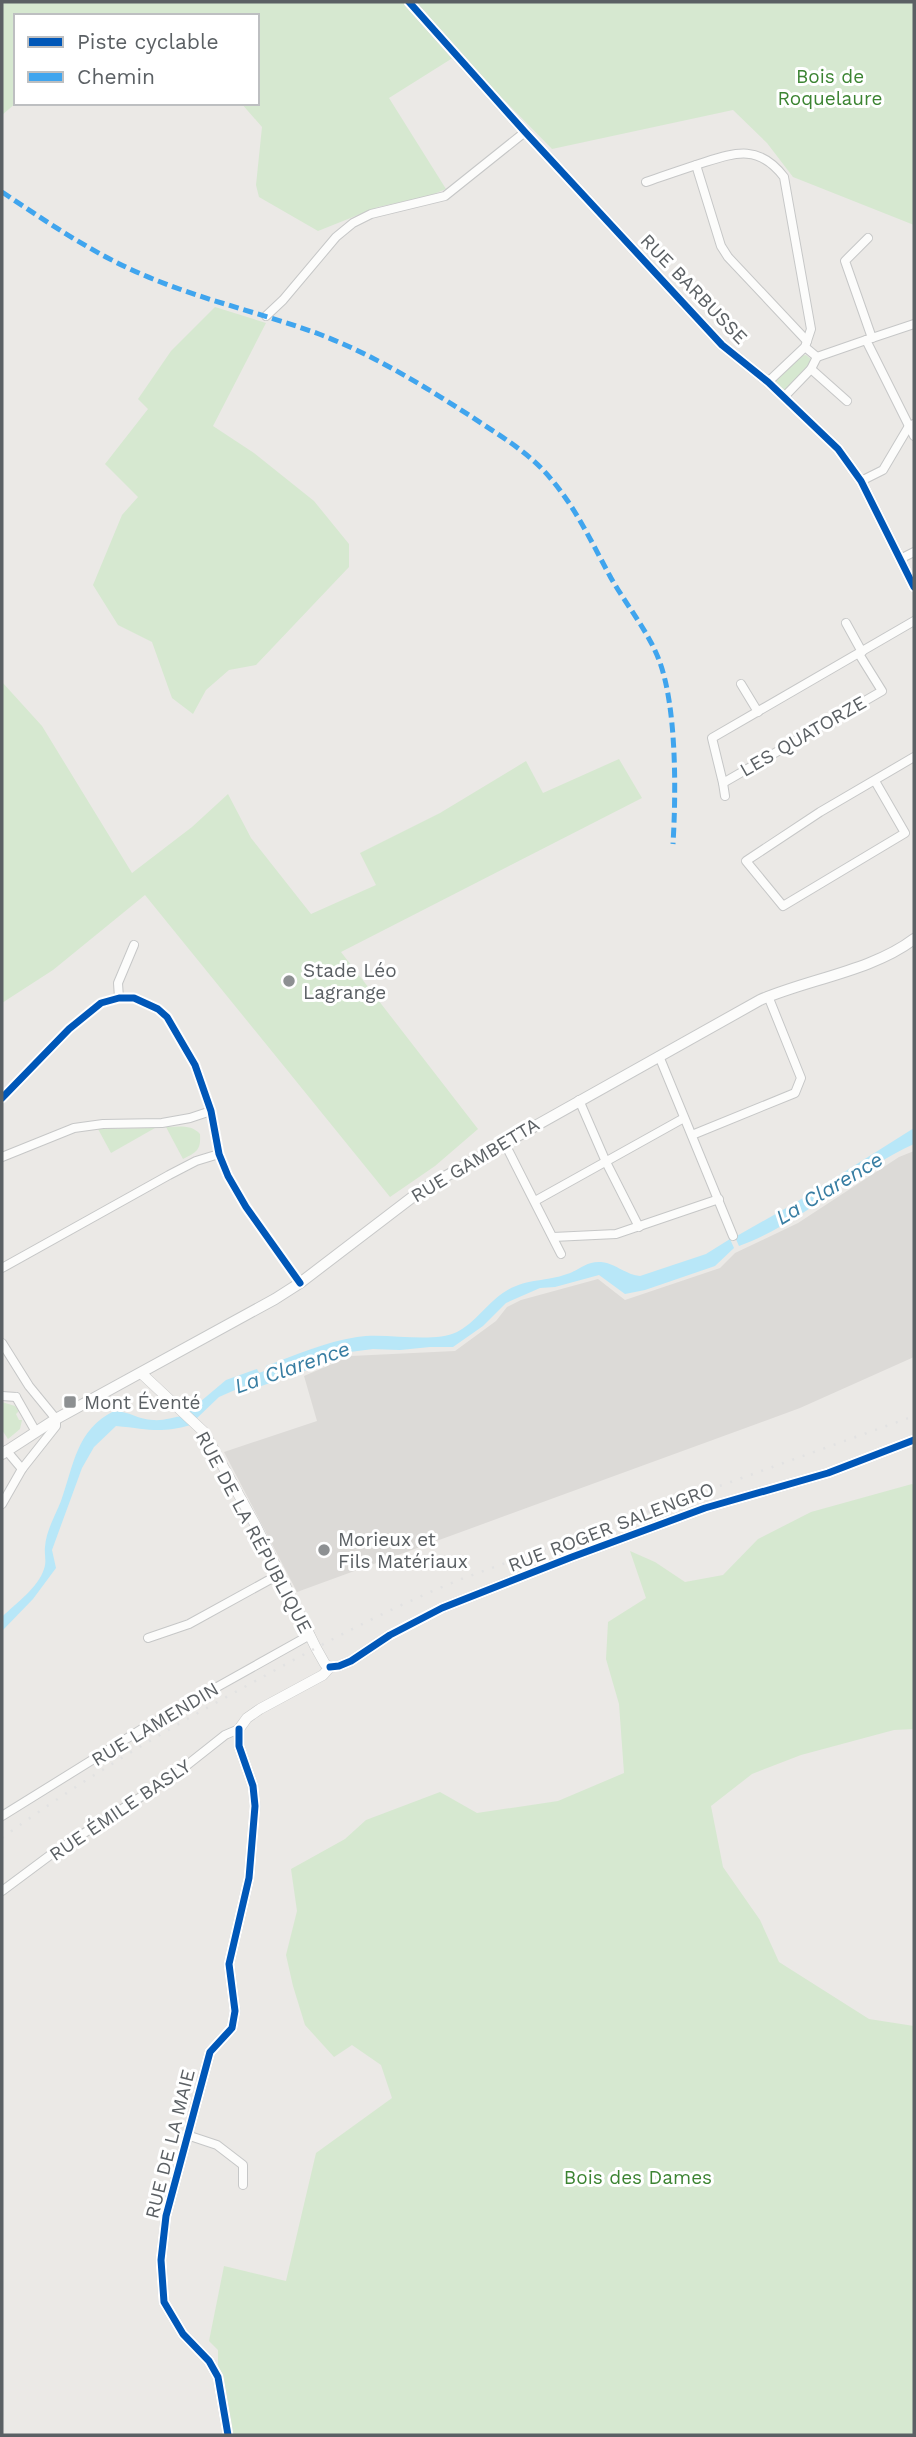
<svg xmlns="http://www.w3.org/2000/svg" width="916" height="2437" viewBox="0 0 916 2437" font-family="'Work Sans',sans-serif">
  <rect width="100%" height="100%" fill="#ebe9e6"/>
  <!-- industrial -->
  <path fill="#dcdad7" d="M914,1151v206l-114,51 -503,184 -73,-140 93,-31 -13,-45 47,-20 104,-5 41,-30 11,-14 14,-7 77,-21 27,21 95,-32 15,-15 63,-30 101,-66z"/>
  <!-- green -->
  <g fill="#d6e8d0">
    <path d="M2,2h912v223l-121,-48 -26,-34 -34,-33 -181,39 -93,-95 -70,44 57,91 -17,7 -51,11 -60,24 -59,-34 -3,-12 6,-58 -21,-24h16v-87h-241v87l-14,12z"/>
    <path d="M215,307l51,16 -53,103 41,27 60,48 35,43v23l-93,98 -27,5 -23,20 -13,24 -21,-16 -20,-56 -34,-17 -25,-40 29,-70 16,-18 -33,-33 43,-55 -10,-10 33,-48z"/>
    <path d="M806,355l5,4 -1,6 -26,28 -11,-10 27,-27z"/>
    <path d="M2,682l40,44 90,147 60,-46 36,-33 23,44 60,76 65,-29 -16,-32 80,-40 86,-52 17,32 76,-34 23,39 -301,154 137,177 -43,37 -45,31 -245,-302 -92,75 -51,33z"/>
    <path d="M166,1127c12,0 25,-3 34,7 1,16 -3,18 -17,25z"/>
    <path d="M155,1128l-44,25 -13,-24z"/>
    <path d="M2,1402l13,4 4,5 -3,3 3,6h3l-2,9 -12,10 -6,-9z"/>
    <path d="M912,1484l2,1v244l-20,1 -93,25 -49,19 -41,32 12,61 37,53 19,42 90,57 45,7v409h-686l-10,-58v-27l-9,-9 15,-75 62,15 30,-128 76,-55 -11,-33 -29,-20 -18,12 -29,-32 -12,-39 -7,-31 11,-44 -6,-42 54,-30 21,-19 74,-28 37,21 81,-12 66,-28 -5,-69 -13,-45 2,-37 38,-24 -16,-47 25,11 30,20 38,-7 35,-36 53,-27z"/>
  </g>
  <!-- water -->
  <g fill="#b8e7f8">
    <path d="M914,1128v16c-62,28 -110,78 -175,102l-4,-9 60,-34z"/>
    <path d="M730,1239l4,9 -19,18 -70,24 -20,4 -26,-19 -44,12 -15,1 -34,15 -23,23 -30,21h-23l-30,3 -27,-1 -23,3 -48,20 -52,18 -6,-4 -25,11 -23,22 -8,-7 38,-32 31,-11 2,4 8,-3 -1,-4c30,-11 59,-24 91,-29 29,-5 74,7 100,-5 17,-8 32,-31 49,-41 21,-13 40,-9 61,-17 13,-4 19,-13 34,-12 14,1 25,13 39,14l66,-22z"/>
    <path d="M114,1411c15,0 25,9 39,9 10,1 21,-3 29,-4l9,9c-33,9 -42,4 -75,1l-22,21 -12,21 -30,82 4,18 -23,31 -31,32v-14c14,-14 36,-29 42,-48 3,-8 0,-15 1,-22 1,-16 10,-31 16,-46 13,-36 15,-71 53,-90z"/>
  </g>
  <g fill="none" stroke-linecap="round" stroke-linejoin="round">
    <defs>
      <g id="minor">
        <path d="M696,165l25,81 7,11 79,84"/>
        <path d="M646,182c17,-6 35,-12 53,-18 35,-11 59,-21 85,13l27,152 -6,18 -37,35"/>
        <path d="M868,238l-23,23 27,77 42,-14"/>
        <path d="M266,316l17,-16 53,-63 17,-14 18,-9 74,-18 80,-64"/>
        <path d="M872,338l-6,2 48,96"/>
        <path d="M805,347l12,10 49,-17"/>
        <path d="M811,369l36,32"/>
        <path d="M784,397l27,-28 6,-12"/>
        <path d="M861,481l22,-11 26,-44 5,-2"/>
        <path d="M900,559l14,-7"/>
        <path d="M846,623l16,29"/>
        <path d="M859,654l23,37 -159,92 -11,-45 202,-117"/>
        <path d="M741,684l17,28"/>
        <path d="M875,781l30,52 -122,73 -37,-45 74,-49 94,-55"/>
        <path d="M723,783l2,13"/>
        <path d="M119,998l-1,-15 16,-38"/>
        <path d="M659,1056l74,180"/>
        <path d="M2,1098l67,-69 32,-26 18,-5h15l24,11 9,8 28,48 16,46 8,43 9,22 18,31 54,76"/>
        <path d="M579,1100l27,62 33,65"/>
        <path d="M692,1135l103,-42 6,-15 -33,-82"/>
        <path d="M504,1142l57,112"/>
        <path d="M2,1157l72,-29 29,-4 59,-1 28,-5 21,-7"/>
        <path d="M535,1201l149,-83"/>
        <path d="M553,1237l63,-3 103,-35"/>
        <path d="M2,1268l167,-93 27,-14 23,-7"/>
        <path d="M2,1343l27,43 27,33v7l-34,43 -20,35"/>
        <path d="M2,1396l14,1"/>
        <path d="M16,1397l20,35"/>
        <path d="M6,1450l16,19"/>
        <path d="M148,1638l41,-14 80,-44 11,-4"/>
        <path d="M2,1816l140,-87 168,-94"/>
        <path d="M2,1891l51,-38 119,-76 53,-42 14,-6"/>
        <path d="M187,2135l30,10 26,20v20"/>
      </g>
      <g id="tertiary">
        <path d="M409,2l116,130 197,213 46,37 70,67 23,32 53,106"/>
        <path d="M141,1373l63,59 52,94 60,122 9,16 5,3"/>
        <path d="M330,1667l9,-1 12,-5 39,-26 52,-27 130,-51 133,-49 123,-35 86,-33"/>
        <path d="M228,2435l-10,-58 -9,-16 -26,-27 -19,-32 -3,-42 5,-44 44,-164 22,-24 3,-17 -6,-47 20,-86 6,-72 -2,-20 -14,-40v-17l8,-11 13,-9 63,-34 7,-8"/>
      </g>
      <path id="secondary" d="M2,1454l54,-35 219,-120 25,-16 123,-94 337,-189c48,-21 112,-29 154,-61"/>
    </defs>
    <!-- minor casing -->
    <use href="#minor" stroke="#c6c7c7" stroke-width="10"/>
    <!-- tertiary casing -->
    <use href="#tertiary" stroke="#c6c7c7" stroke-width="11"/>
    <!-- secondary casing -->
    <use href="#secondary" stroke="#c7c8c8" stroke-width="12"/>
    <!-- minor -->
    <use href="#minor" stroke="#fcfcfb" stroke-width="8"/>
    <!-- tertiary -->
    <use href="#tertiary" stroke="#fcfcfb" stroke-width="10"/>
    <!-- secondary -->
    <use href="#secondary" stroke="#fcfcfb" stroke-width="10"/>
    <!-- rail -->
    <path stroke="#e2e2e2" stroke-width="2.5" stroke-dasharray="2 9" stroke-linecap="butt" d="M2,1838c79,-58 162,-107 248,-154 70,-39 139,-76 214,-106l450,-162"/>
    <!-- quiet -->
    <path stroke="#40a5ee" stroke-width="5" stroke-dasharray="10 5" stroke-linecap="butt" d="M2,192c48,32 96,65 151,87 54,22 111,35 166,55 53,20 105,52 153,83 27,18 58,36 79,62 25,29 42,66 60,99 16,28 37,53 48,82 18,47 17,134 14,184"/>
    <defs>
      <g id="cycleway">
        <path d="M409,2l116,130 197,213 46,37 70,67 23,32 53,106"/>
        <path d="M2,1098l67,-69 32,-26 18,-5h15l24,11 9,8 28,48 16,46 8,43 9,22 18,31 54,76"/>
        <path d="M330,1667l9,-1 12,-5 39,-26 52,-27 130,-51 133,-49 123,-35 86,-33"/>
        <path d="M228,2435l-10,-58 -9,-16 -26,-27 -19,-32 -3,-42 5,-44 44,-164 22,-24 3,-17 -6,-47 20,-86 6,-72 -2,-20 -14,-40v-17"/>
      </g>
    </defs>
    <!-- cycleway casing -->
    <use href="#cycleway" stroke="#fff" stroke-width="11"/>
    <!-- cycleway -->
    <use href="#cycleway" stroke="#0057b8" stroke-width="7"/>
  </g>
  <!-- markers -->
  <g fill="#8d9092" stroke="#fff" stroke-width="2.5">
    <circle cx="289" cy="981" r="7"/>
    <rect x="63" y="1395" width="14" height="14" rx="3.5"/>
    <circle cx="324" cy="1550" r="7"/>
  </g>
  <g text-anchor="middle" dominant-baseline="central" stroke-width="6" stroke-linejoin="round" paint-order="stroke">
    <!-- park labels -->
    <g font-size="19" fill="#3c8432" stroke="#fff">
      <text x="830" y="76">Bois de<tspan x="830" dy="22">Roquelaure</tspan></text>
      <text x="638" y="2177">Bois des Dames</text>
    </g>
    <!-- street labels -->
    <g font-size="19" fill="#5b6064" stroke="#fff">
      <text transform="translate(694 289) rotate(46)">RUE BARBUSSE</text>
      <text transform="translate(803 736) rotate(-30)">LES QUATORZE</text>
      <text transform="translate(475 1160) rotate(-31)">RUE GAMBETTA</text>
      <text transform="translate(611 1527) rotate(-21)">RUE ROGER SALENGRO</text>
      <text transform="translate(254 1532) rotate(62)">RUE DE LA RÉPUBLIQUE</text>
      <text transform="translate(155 1724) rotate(-31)">RUE LAMENDIN</text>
      <text transform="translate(120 1810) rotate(-34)">RUE ÉMILE BASLY</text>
      <text transform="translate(170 2144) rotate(-76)">RUE DE LA MAIE</text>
    </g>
    <!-- poi labels -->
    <g font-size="19" fill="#5b6064" stroke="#fff" text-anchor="start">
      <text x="303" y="970">Stade Léo<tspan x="303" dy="22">Lagrange</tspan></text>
      <text x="84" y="1402">Mont Éventé</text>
      <text x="338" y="1539">Morieux et<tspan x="338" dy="22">Fils Matériaux</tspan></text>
    </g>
    <!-- water labels -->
    <g font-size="21" font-style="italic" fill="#377da2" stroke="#fff">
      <text transform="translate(829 1188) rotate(-31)">La Clarence</text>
      <text transform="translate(292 1367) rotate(-19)">La Clarence</text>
    </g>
  </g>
  <!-- border -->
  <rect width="916" height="2437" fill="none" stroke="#5b6064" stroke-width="7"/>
  <!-- legend -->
  <rect x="14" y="14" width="245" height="91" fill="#ffffff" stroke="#bdbfc1" stroke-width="2"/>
  <rect x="28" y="37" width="35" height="10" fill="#0057b8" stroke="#bdbfc1" stroke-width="2"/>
  <text x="77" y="49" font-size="21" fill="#5b6064">Piste cyclable</text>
  <rect x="28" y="72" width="35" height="10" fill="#40a5ee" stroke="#bdbfc1" stroke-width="2"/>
  <text x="77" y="84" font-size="21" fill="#5b6064">Chemin</text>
</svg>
